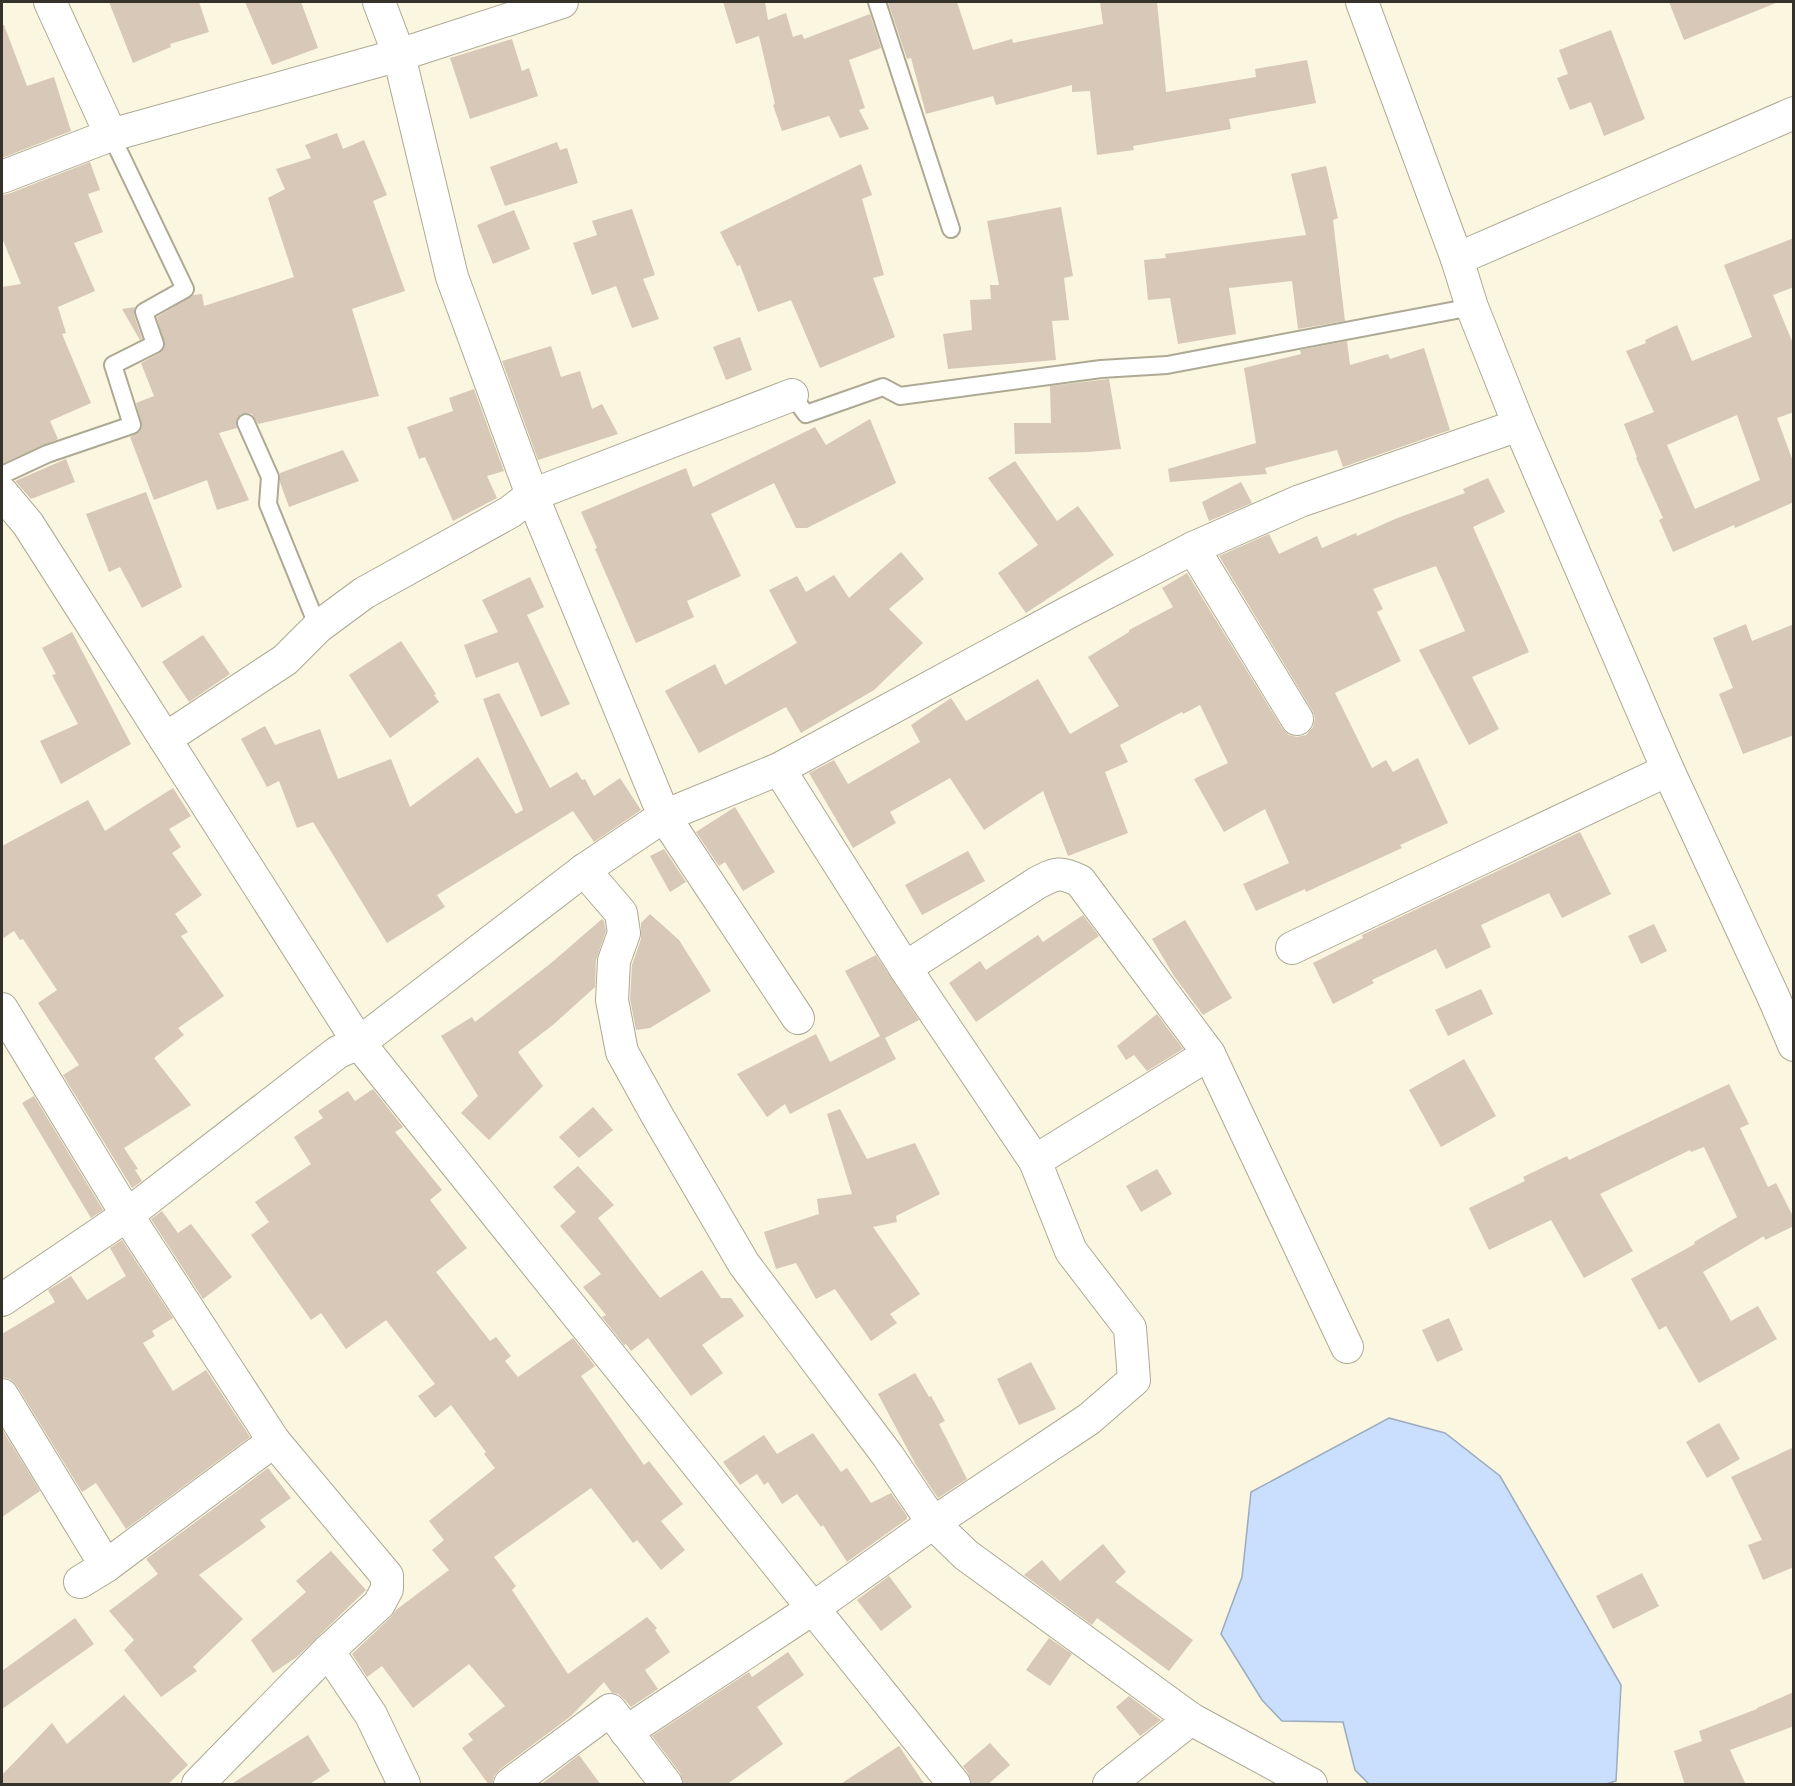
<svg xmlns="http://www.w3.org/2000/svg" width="1795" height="1786" viewBox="0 0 1795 1786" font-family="'Open Sans',sans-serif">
  <rect width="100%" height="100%" fill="#faf6df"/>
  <!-- water -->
  <path fill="#c9dffd" stroke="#9cabbe" stroke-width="1.5" d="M1389,1418l56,15 55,43 121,209 -5,96 -10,3h-237l-14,-14 -12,-48 -61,-1 -20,-21 -41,-66 21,-57 9,-85z"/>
  <!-- building -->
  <g fill="#d8c8b7" fill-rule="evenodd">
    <path d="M109,2h90l10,30 -39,12 1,3 -38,16z"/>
    <path d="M245,2h56l17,46 -46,17z"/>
    <path d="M723,2h42l3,18 18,-7 7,24 9,-3 2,5 66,-25 11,34 -32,12 16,48 -6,2 10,19 -29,9 -11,-22 -47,15 -9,-26 2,-1 -16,-68 -23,8z"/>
    <path d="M888,2h69l16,48 39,-11 1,4 90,-19 -3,-22h57l9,90 90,-15 -1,-8 52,-9 9,43 -87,16 2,10 -98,17 1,4 -37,5 -7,-64 -18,1v-7l-76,20 -3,-9 -67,18 -15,-56 -4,1z"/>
    <path d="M1669,2h107v1l-92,37z"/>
    <path d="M2,25h2l23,61 27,-9 17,54 -69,27z"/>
    <path d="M1611,30l34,89 -41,17 -13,-34 -21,8 -13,-32 11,-4 -9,-24z"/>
    <path d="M512,39l10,32 7,-3 9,28 -68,23 -20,-61z"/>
    <path d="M337,133l6,16 21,-9 23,55 -14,6 32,90 -53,18 27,87 -121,28 -6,-10 -5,-1 -6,1 -5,7 1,7 -18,5 30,67 -32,10 -10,-30 -53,20 -24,-63 9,-5 3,-5 -6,-24 18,-7 -13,-33 19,-10 5,-7 -8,-29 36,-22 9,-1 2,12 90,-29 -26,-79 17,-9 -9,-20 35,-11 -6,-13z"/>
    <path d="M557,142l3,8 7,-2 11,35 -73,23 -15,-39z"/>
    <path d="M90,162l10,28 -12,4 15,38 -29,11 21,48 -37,16 8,26 -4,1 29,69 -41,18 8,18 -56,25v-177l19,-3 -19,-46v-43l6,-1z"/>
    <path d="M861,164l11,31 -10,4 22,76 -11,3 22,59 -75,31 -29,-68 -33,12 -18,-47 -3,1 -17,-34z"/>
    <path d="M1326,166l12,52 -5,2 12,101 -47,8 -6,-48 -63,7 7,46 -58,10 -8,-46 -22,2 -4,-40 22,-2 -1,-4 141,-19 -15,-61z"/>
    <path d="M1061,207l12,69 -9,2 5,42 -17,1 4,39 -108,9 -5,-35 29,-4 -2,-30 21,-1 -1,-14h9l-12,-64z"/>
    <path d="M632,209l23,66 -12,4 16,40 -27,9 -16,-42 -24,9 -19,-52 24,-8 -5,-14z"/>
    <path d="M514,210l16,39 -37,15 -16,-39z"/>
    <path d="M1794,238v49l-21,8 21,51v66l-17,6 17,46v38l-59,26 -1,-3 -61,27 -14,-32 4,-2 -27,-60 1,-1 -13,-33 30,-12 -28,-61 20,-8 -1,-3 32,-15 15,36 60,-24 -28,-72zM1737,415l23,65 -65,29 -28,-64z"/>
    <path d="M135,307l-1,8 8,24 -2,1 -18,-31z"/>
    <path d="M740,337l12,33 -26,10 -13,-33z"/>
    <path d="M1347,341l3,24 38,-11 2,5 34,-11 26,82 -107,37 -6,-17 -72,18 2,6 -97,8 -2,-13 88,-26 -12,-75 57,-14 -1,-4z"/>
    <path d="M551,346l10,31 19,-6 12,38 10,-5 16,30 -80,26 -36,-99z"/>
    <path d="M1109,379l12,70 -32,3 -74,2 -1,-31h37l-1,-37z"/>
    <path d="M474,389l30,82 -17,5 10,22 -44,23 -28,-64 -6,2 -12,-32 46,-16 -4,-13z"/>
    <path d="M870,419l26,64 -89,45h-11l-22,-45 -63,31 30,62 -54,25 7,16 -58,26 -41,-94 2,-1 -16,-36 105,-44 7,19 122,-60 11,18z"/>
    <path d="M343,450l16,31 -70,26 -9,-25v-9z"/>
    <path d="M66,459l9,23 -44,17 -16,-18z"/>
    <path d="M1015,461l42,60 21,-15 36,49 -88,58 -28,-40 40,-28 -50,-67z"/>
    <path d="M1488,478l17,34 -32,15 56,125 -57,25 27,52 -30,16 -50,-95 46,-19 -29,-65 -63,23 10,20 -6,3 24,49 -66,32 37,75 14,-8 7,12 25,-14 30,65 -48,22 2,3 -96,44 -1,-3 -49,22 -13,-27 46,-21 -24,-54 -41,23 -30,-53 34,-16 -28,-58 -17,9 -1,-2 -62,33 8,17 -23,10 23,61 -60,23 -25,-65 -59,39 -34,-52 -60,34 6,11 -43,25 -44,-75 25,-13 14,24 72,-42 -9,-17 40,-27 15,23 72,-42 32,55 49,-28 -31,-49 41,-25v-2l44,-23 -11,-19 25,-15 95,155 7,7 8,2 9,-2 7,-8 2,-9 -3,-8 -93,-154 50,-22 10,20 38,-18 5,12 34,-15 1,3 38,-17 70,-26 -2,-4z"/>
    <path d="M1241,482l11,21 -43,18 -7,-19z"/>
    <path d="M146,492l36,95 -40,21 -22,-41 -11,5 -23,-58z"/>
    <path d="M901,552l23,27 -35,30 34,34 -49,47 -73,43 -15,-26 -87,46 -34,-62 50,-27 10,21 72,-42 -28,-53 28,-14 9,16 28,-17 15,23z"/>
    <path d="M530,577l14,30 -17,8 43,89 -29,13 -23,-55 -42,16 -12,-33 34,-13 -16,-32z"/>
    <path d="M1746,624l6,17 42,-17v111l-51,19 -24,-60 14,-6 -20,-50z"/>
    <path d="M72,632l59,112 -70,40 -21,-43 38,-17 -26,-49 4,-1 -14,-26z"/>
    <path d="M203,635l27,39 -41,28 -27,-40z"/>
    <path d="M401,641l35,53 -2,1 5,7 -49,36 -41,-63z"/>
    <path d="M499,693l51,95 27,-16 5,8 3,-1 9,17 26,-18 21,32 -47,32 -21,-31 -136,84 8,12 -58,36 -74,-121 -16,6 -18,-47 -12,6 -26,-48 24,-13 10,19 45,-16 18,50 53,-20 19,48 68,-50 38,57 7,-4 -40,-111z"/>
    <path d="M173,788l18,28 -22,13 12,18 -9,6 30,42 -27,19 13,18 -7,4 43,60 -46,32 6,7 -30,23 37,47 -67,43 14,21 -3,1 7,11 -10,7 -69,-113 16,-10 -41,-62 19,-13 -34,-51 -3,1 -6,-9 -12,8v-93l86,-46 17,31z"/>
    <path d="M735,807l40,65 -32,19 -18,-29 -6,4 -23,-34z"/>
    <path d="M1580,832l31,62 -49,24 -13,-25 -68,32 10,22 -45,22 -10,-20 -64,31 2,3 -41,21 -20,-41 50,-25 -1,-3z"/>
    <path d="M664,849l22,33 -16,10 -20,-36z"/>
    <path d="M968,851l17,30 -63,34 -17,-30z"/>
    <path d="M650,914l29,26 32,51 -61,37 -14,2 -6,-31 2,-34 9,-26v-16z"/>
    <path d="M1083,915l16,21 -123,86 -27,-39 31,-22 6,9 52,-35 5,7z"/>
    <path d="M602,919l2,2 2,10 -10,29 -1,27 -41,37 -36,28 25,34 -54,54 -28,-27 17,-17 -37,-60 31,-19 3,5 75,-58z"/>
    <path d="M1185,920l47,78 -29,17 -29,-39 -22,-37z"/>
    <path d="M1654,924l13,27 -26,13 -13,-28z"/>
    <path d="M876,955l43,65 -34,18 11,21 -106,55 -5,-10 -18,13 -30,-43 79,-40 14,28 50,-26 -35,-65z"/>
    <path d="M1481,989l12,25 -45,22 -13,-26z"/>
    <path d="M1157,1014l26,35 -36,22 -13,-16 -8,5 -9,-14z"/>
    <path d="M1464,1059l32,57 -55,31 -32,-57z"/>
    <path d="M1729,1084l20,40 -9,4 28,59 8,-4 18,35v8l-29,14 -1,-4 -61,36 28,49 27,-15 19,33 -78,44 -33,-57 -7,4 -28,-51 64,-35 -1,-2 43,-25 -33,-70 -13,5 -1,-2 -90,44 33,57 -49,27 -33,-58 -62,30 -20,-42 56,-27 -2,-4 44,-21 2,4z"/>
    <path d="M373,1089l30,38 -8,5 47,58 -12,10 37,48 -31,24 54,69 6,-4 15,19 -6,5 13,16 55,-39 22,28 -14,10 63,89 5,-4 34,43 -22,17 24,29 -24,20 -24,-30 -4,3 -42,-55 -97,69 22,29 -4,4 56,84 79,-57 10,11 -2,2 15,22 -25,18 13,19 -27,18 -7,-8 -6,-5 -6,-1 -8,-11 -33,34 -72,54 -5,6 -2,9h-3l-27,-37 11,-8 -5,-6 37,-28 -36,-42 -56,44 -31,-42 -15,11 -15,-23 39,-37 5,-7 53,-40 -17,-20 12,-10 -15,-19 66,-53 -11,-14 2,-2 -35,-47 -16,13 -17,-22 17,-12 -49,-64 -40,29 -25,-36 -10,7 -60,-85 18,-13 -14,-20 56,-38 -17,-27 29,-19 -5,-7 30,-20 7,10z"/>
    <path d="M34,1096l69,114 -12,8 -69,-115z"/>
    <path d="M593,1107l20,23 -34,28 -20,-21z"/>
    <path d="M840,1109l27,50 48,-16 25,51 -44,22 1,6 -24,5 47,67 -30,20 7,9 -26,18 -36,-52 -19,10 -20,-36 -20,6 -12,-37 55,-18 -2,-15 35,-5 -25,-80z"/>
    <path d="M578,1166l36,39 -16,13 62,80 42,-28 19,28h10l13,18 -42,29 21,28 -32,23 -43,-58 -17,13 -5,-7 -2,1 -22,-28 4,-2 -23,-28 18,-13 -41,-48 16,-14 -23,-25z"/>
    <path d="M1157,1169l15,25 -31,18 -15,-26z"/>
    <path d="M162,1211l16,22 13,-9 41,53 -29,22 -52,-80z"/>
    <path d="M122,1240l51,78 -21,13 3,5 -12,7 30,48 33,-21 44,67 -124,92 -30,-46 -14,9 -65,-106 -7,-7 -8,-2v-43l53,-32 -7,-12 23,-14 16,24 39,-24 -16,-28z"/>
    <path d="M1449,1318l14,32 -26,12 -15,-32z"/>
    <path d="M1031,1362l25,47 -37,16 -22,-46z"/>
    <path d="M915,1373l14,24 2,-1 14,25 -6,3 28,55 -29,19 -22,-33 -38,-71z"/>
    <path d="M1719,1423l21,36 -33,19 -21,-36z"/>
    <path d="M2,1429l38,62 -38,26z"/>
    <path d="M813,1433l28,39 6,-4 24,35 20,-10 16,23v3l-60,43 -24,-37 -2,2 -24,-33 -15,10 -14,-22 -4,3 -7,-11 -17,11 -17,-23 41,-27 13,19z"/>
    <path d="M1794,1447v120l-31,13 -15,-35 14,-5 -31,-63z"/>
    <path d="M268,1468l23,30 -31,22 6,7 -67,48 44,44 -50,48 4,4 -36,26 -37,-47 10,-10 -25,-29 49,-37 -12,-15z"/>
    <path d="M1103,1544l23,28 -11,10 78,58 -24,31 -72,-53 -5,7 -68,-50 18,-15 18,21z"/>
    <path d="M331,1551l35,39 -69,67 -24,16 -22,-33 55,-48 -10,-11z"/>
    <path d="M1642,1573l17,33 -46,23 -17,-33z"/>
    <path d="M889,1576l23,31 -31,24 -24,-31z"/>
    <path d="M75,1618l19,26 -92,65v-38z"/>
    <path d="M1049,1638l23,16 -22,32 -24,-16z"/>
    <path d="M788,1652l16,23 -47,32 26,37 -57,41h-42l-4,-12 -28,-37 97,-64 3,5z"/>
    <path d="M1794,1692v34l-64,24 16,35h-61l-11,-34 28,-10 -3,-10 58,-22v-1z"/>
    <path d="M124,1695l64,70 -21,20h-165v-10l50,-52 15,21z"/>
    <path d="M1129,1696l32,24 -21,16 -24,-29z"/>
    <path d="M308,1735l22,36 -22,14h-78z"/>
    <path d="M990,1743l20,22 -23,20h-15l-4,-12 -5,-7z"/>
    <path d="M899,1746l26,39h-86z"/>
    <path d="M579,1755l22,30h-61z"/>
  </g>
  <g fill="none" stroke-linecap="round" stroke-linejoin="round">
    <defs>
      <g id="lane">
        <path d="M877,2l74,227"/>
        <path d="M792,395l14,19 77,-27 17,9 201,-27 66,-4 305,-58"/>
        <path d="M246,423l24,54 -2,27 50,123"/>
        <path d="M2,475l45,-21 85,-29 -19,-60 42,-21 -11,-32 41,-23 -74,-154"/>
      </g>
      <g id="street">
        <path d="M50,2l61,133"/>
        <path d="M379,2l20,53 53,222 80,218 132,321 134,202"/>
        <path d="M1362,2l95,257 15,48 47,118 149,345 105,226 21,49"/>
        <path d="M2,177l109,-42 288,-80 163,-53"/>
        <path d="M1457,259l337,-146"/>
        <path d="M2,493l26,31 331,519 595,741"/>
        <path d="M1193,548l104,171"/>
        <path d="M165,739l120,-79 33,-33 46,-34 146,-81 22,-17 260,-100"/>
        <path d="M779,769l126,199 130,193"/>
        <path d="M584,870l37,43 3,20 -10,28 -2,39 10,52 36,65 86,147 144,192 45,67 33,32 225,164 120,65"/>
        <path d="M1292,948l376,-178"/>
        <path d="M905,968l132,-85c19,-10 23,-12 43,-2l129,173 138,293"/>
        <path d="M2,1009l125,206 147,226 113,135v13l-8,15 -51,47 -130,133"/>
        <path d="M2,1300l125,-85 211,-163 21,-9 225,-173 80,-54 115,-47 288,-156 126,-65 107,-47 219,-76"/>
        <path d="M2,1395l104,171"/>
        <path d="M80,1582l26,-16 168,-125"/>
        <path d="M328,1651l43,64 33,69"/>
        <path d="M626,1732l186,-123 121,-86 156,-104 45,-39 -4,-52 -59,-77 -36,-90 174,-107"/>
        <path d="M510,1784l100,-74 56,74"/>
        <path d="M1109,1784l82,-65"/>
      </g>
    </defs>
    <!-- lane casing -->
    <use href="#lane" stroke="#ada994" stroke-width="20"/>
    <!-- street casing -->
    <use href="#street" stroke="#ada994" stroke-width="34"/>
    <!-- lane -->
    <use href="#lane" stroke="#fff" stroke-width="16"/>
    <!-- street -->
    <use href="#street" stroke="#fff" stroke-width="32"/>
  </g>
  <!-- border -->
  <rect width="1795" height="1786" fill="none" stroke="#34322a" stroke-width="6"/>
</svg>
